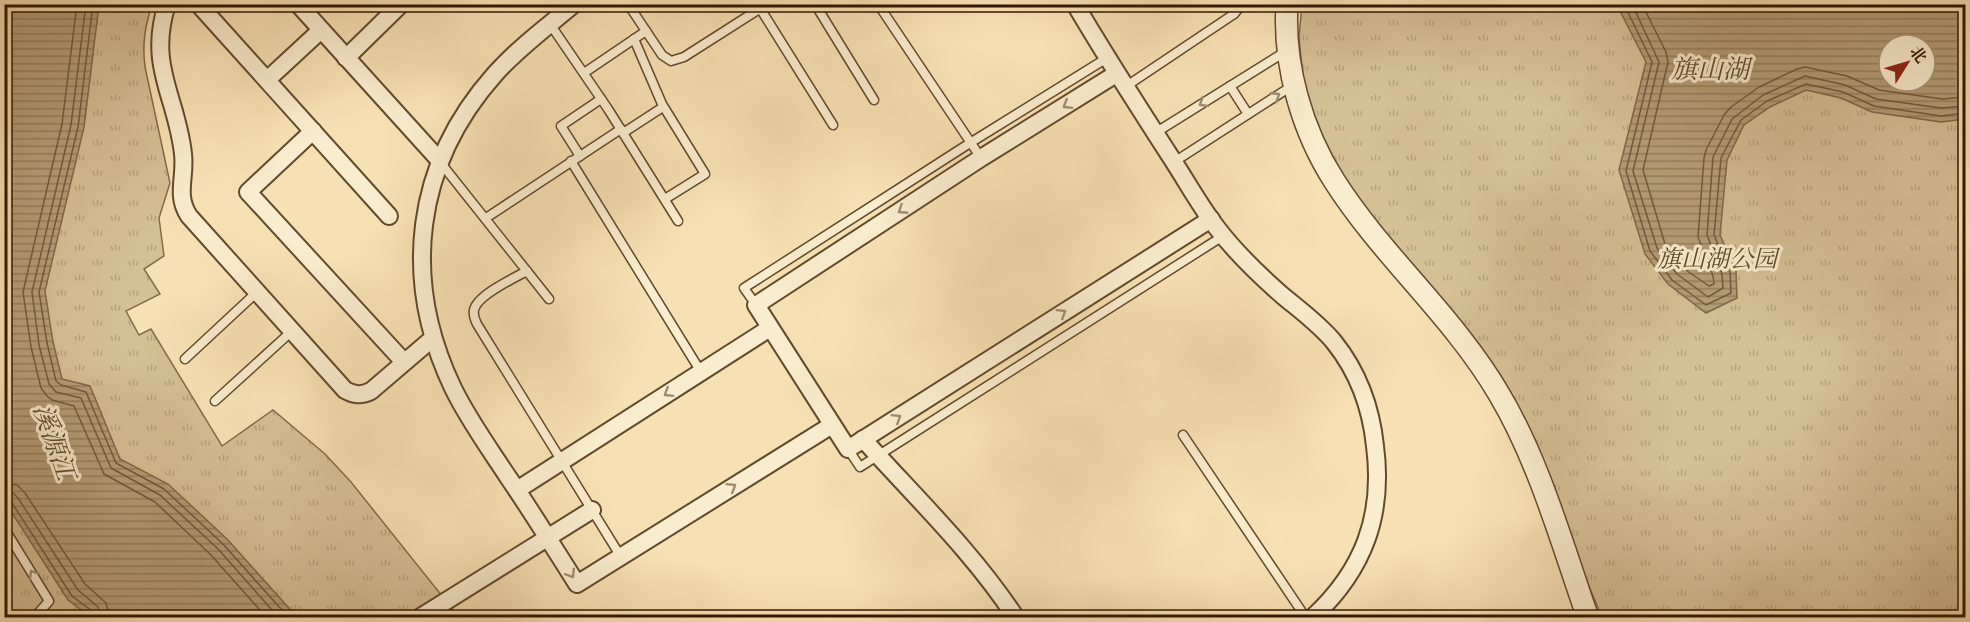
<svg xmlns="http://www.w3.org/2000/svg" width="1970" height="622" viewBox="0 0 1970 622" font-family="'IM FELL English','Noto Serif SC',serif">
  <defs>
    <pattern id="park-tufts" width="24" height="20" patternUnits="userSpaceOnUse" patternTransform="scale(1.5)"><rect width="24" height="20" fill="#d5bf95"/><path d="M3 7l-1-3M5 7V3M7 7l1-3M15 17l-1-3M17 17v-4M19 17l1-3" fill="none" stroke="#b7a37f"/></pattern>
    <pattern id="water-rules" width="6" height="5" patternUnits="userSpaceOnUse" patternTransform="scale(1.5)"><rect width="6" height="5" fill="#b49d77"/><path d="M0 2.5h6" fill="none" stroke="#937f5f"/></pattern>
  </defs>
  <rect width="100%" height="100%" fill="#f7e1b4"/>
  <filter id="stains"><feTurbulence type="fractalNoise" baseFrequency=".00333" numOctaves="4"/><feColorMatrix values="0 0 0 0 .2 0 0 0 0 .09 0 0 0 0 .02 0 0 0 .5 -.17"/></filter>
  <radialGradient id="worn" r=".72"><stop offset=".6" stop-color="#630" stop-opacity="0"/><stop offset="1" stop-color="#630" stop-opacity=".3"/></radialGradient>
  <!-- park -->
  <g fill="url(#park-tufts)" stroke="#836c4a" stroke-width="1.5" fill-rule="evenodd">
    <path d="M4,5h148c-7,21 -10,39 -7,62l25,116 -11,35 5,38 -20,13 16,25 -34,17 13,24 12,-6 71,117 51,-36 52,44 26,28 103,129 10,6h-459z"/>
    <path d="M1302,5h663v612h-363l-25,-59 -51,-137 -46,-67 -124,-156 -33,-56 -19,-54 -5,-51zM1889,45h36v36h-36z"/>
  </g>
  <!-- water -->
  <g fill="url(#water-rules)" stroke="#806847" stroke-width="1.5" fill-rule="evenodd">
    <path d="M5,4l94,1 -15,122 -39,164 8,51 9,37 28,7 30,73 48,25 59,55 70,78h-206l-23,-17 -63,-98z"/>
    <path d="M1617,5h348v114l-24,3 -69,-10 -31,-14 -35,-8 -36,17 -26,18 -17,35 -7,75 16,36 1,27 -31,15 -38,-29 -23,-30 -26,-84 27,-108zM1889,45h36v36h-36z"/>
  </g>
  <g fill="none" stroke-linecap="round" stroke-linejoin="round">
    <!-- shore -->
    <g stroke="#725a3c" stroke-width="1.5">
      <path d="M77,4l-15,120 -39,168 8,55 10,41 6,8 5,4 22,6 30,68 51,28 56,53 56,63"/>
      <path d="M86,4l-15,121 -39,167 7,53 10,39 7,8 25,6 30,70 49,27 58,54 61,69"/>
      <path d="M93,4l-15,123 -39,165 8,51 9,38 5,4 25,7 30,71 48,26 59,55 66,74"/>
      <path d="M1624,4l28,58 -26,109 24,80 22,29 34,25 25,-12 -1,-21 -16,-37 7,-77 20,-38 26,-19 39,-17 37,8 31,14 67,10 25,-3"/>
      <path d="M1632,4l27,58 -26,109 24,77 20,26 31,23 15,-9 -1,-14 -15,-39 6,-78 19,-38 31,-24 42,-19 40,9 31,14 65,9 25,-2"/>
      <path d="M1642,4l24,48 2,10 -25,108 22,74 18,24 26,18 5,-2 -1,-8 -15,-39 6,-79 2,-8 18,-35 7,-8 28,-20 38,-18 8,-2 42,9 32,14 63,9 24,-2"/>
      <path d="M4,483l13,2 8,8 60,91 21,19 4,15"/>
      <path d="M4,492l9,1 5,5 60,92 20,17 3,11"/>
      <path d="M4,500l8,3 60,93 20,15 2,7"/>
    </g>
    <defs>
      <g id="service">
        <path d="M628,4l34,51 9,6 13,-4 83,-53"/>
        <path d="M815,4l59,96"/>
        <path d="M878,4l103,154"/>
        <path d="M1228,4l6,10"/>
        <path d="M758,5l75,120"/>
        <path d="M550,24l58,85 70,112"/>
        <path d="M634,39l28,65 43,70 -40,25"/>
        <path d="M584,73l62,-42"/>
        <path d="M1230,86l18,28"/>
        <path d="M1125,87l109,-73 8,-10"/>
        <path d="M623,133l40,-26"/>
        <path d="M1155,133l133,-83"/>
        <path d="M580,156l-19,-30 40,-27"/>
        <path d="M571,161l130,211"/>
        <path d="M440,162l109,137"/>
        <path d="M1174,162l121,-78"/>
        <path d="M486,218l135,-89"/>
        <path d="M527,271c-13,7 -50,24 -53,39 -1,5 1,10 3,14l144,233"/>
        <path d="M756,305l-12,-17 226,-145 137,-85"/>
        <path d="M185,359l72,-67"/>
        <path d="M215,401l77,-70"/>
        <path d="M1183,435l123,183"/>
        <path d="M848,449l12,18 363,-231"/>
        <path d="M4,528l45,73 -15,17"/>
      </g>
      <g id="minor">
        <path d="M167,4c-20,62 10,93 16,150 3,23 -8,41 6,62l156,174c9,5 16,6 26,1l62,-53"/>
        <path d="M298,4l142,157"/>
        <path d="M574,4c-27,23 -56,44 -79,70 -81,91 -94,205 -42,314 15,31 36,60 55,89 24,35 46,71 69,107l255,-159"/>
        <path d="M1075,4c31,53 64,104 97,155 15,23 28,47 45,69 19,25 42,47 66,68 18,15 36,28 51,46 24,30 37,65 41,104 9,69 -11,124 -63,172"/>
        <path d="M201,7l188,209"/>
        <path d="M346,58l55,-54"/>
        <path d="M1116,74l-135,84 -225,147 92,144 363,-230"/>
        <path d="M267,80l54,-50"/>
        <path d="M313,131l-65,61 156,170"/>
        <path d="M863,439c52,58 110,113 153,179"/>
        <path d="M517,490l253,-162"/>
        <path d="M419,618l173,-108"/>
      </g>
      <path id="tertiary" d="M1287,4c-4,61 15,127 48,178 48,75 119,135 164,212 40,67 63,150 89,224"/>
    </defs>
    <!-- service casing -->
    <use href="#service" stroke="#624a2d" stroke-width="11"/>
    <!-- minor casing -->
    <use href="#minor" stroke="#624a2d" stroke-width="20"/>
    <!-- tertiary casing -->
    <use href="#tertiary" stroke="#624a2d" stroke-width="24"/>
    <!-- service -->
    <use href="#service" stroke="#faecce" stroke-width="8"/>
    <!-- minor -->
    <use href="#minor" stroke="#faecce" stroke-width="16"/>
    <!-- tertiary -->
    <use href="#tertiary" stroke="#faecce" stroke-width="21"/>
  </g>
  <!-- one-way arrows -->
  <defs><path id="oneway-chevron" d="M-2-3.5L2.5 0L-2 3.5" fill="none" stroke-width="1.6" stroke-linecap="round" stroke-linejoin="round" transform="scale(1.5)"/></defs>
  <g stroke="#a08d71">
    <use href="#oneway-chevron" transform="translate(1276 96) rotate(-33)"/>
    <use href="#oneway-chevron" transform="translate(1203 103) rotate(148)"/>
    <use href="#oneway-chevron" transform="translate(1067 105) rotate(148)"/>
    <use href="#oneway-chevron" transform="translate(902 210) rotate(147)"/>
    <use href="#oneway-chevron" transform="translate(1062 313) rotate(-32)"/>
    <use href="#oneway-chevron" transform="translate(668 393) rotate(148)"/>
    <use href="#oneway-chevron" transform="translate(897 418) rotate(-32)"/>
    <use href="#oneway-chevron" transform="translate(732 487) rotate(-32)"/>
    <use href="#oneway-chevron" transform="translate(33 574) rotate(-121)"/>
    <use href="#oneway-chevron" transform="translate(571 574) rotate(58)"/>
  </g>
  <g text-anchor="middle" dominant-baseline="central" stroke-width="6" stroke-linejoin="round" paint-order="stroke">
    <!-- park labels -->
    <g font-size="24" font-style="italic" fill="#624a2d" stroke="#faecce">
      <text x="1717" y="260">旗山湖公园</text>
    </g>
    <!-- water labels -->
    <g font-size="26" font-style="italic" fill="#654d30" stroke="#faecce">
      <text x="1710" y="70">旗山湖</text>
      <text transform="translate(53 442) rotate(71)">溪源江</text>
    </g>
  </g>
  <!-- margin -->
  <rect width="1970" height="622" fill="none" stroke="#f7e1b4" stroke-width="24"/>
  <rect x="6" y="6" width="1958" height="610" fill="none" stroke="#311800" stroke-width="3"/>
  <rect x="12" y="12" width="1946" height="598" fill="none" stroke="#311800" stroke-width="1.5"/>
  <!-- north arrow -->
  <g transform="translate(1907 63) rotate(53)"><circle r="28" fill="#faecce" stroke="#aa977c" stroke-width="1.5"/>
  <path d="M0-4.5L10 22L0 15L-10 22Z" fill="#8f2418"/>
  <text y="-9" font-size="16" font-weight="bold" text-anchor="middle" fill="#311800">北</text>
  </g>
  <rect width="100%" height="100%" filter="url(#stains)"/>
  <rect width="100%" height="100%" fill="url(#worn)"/>
</svg>
